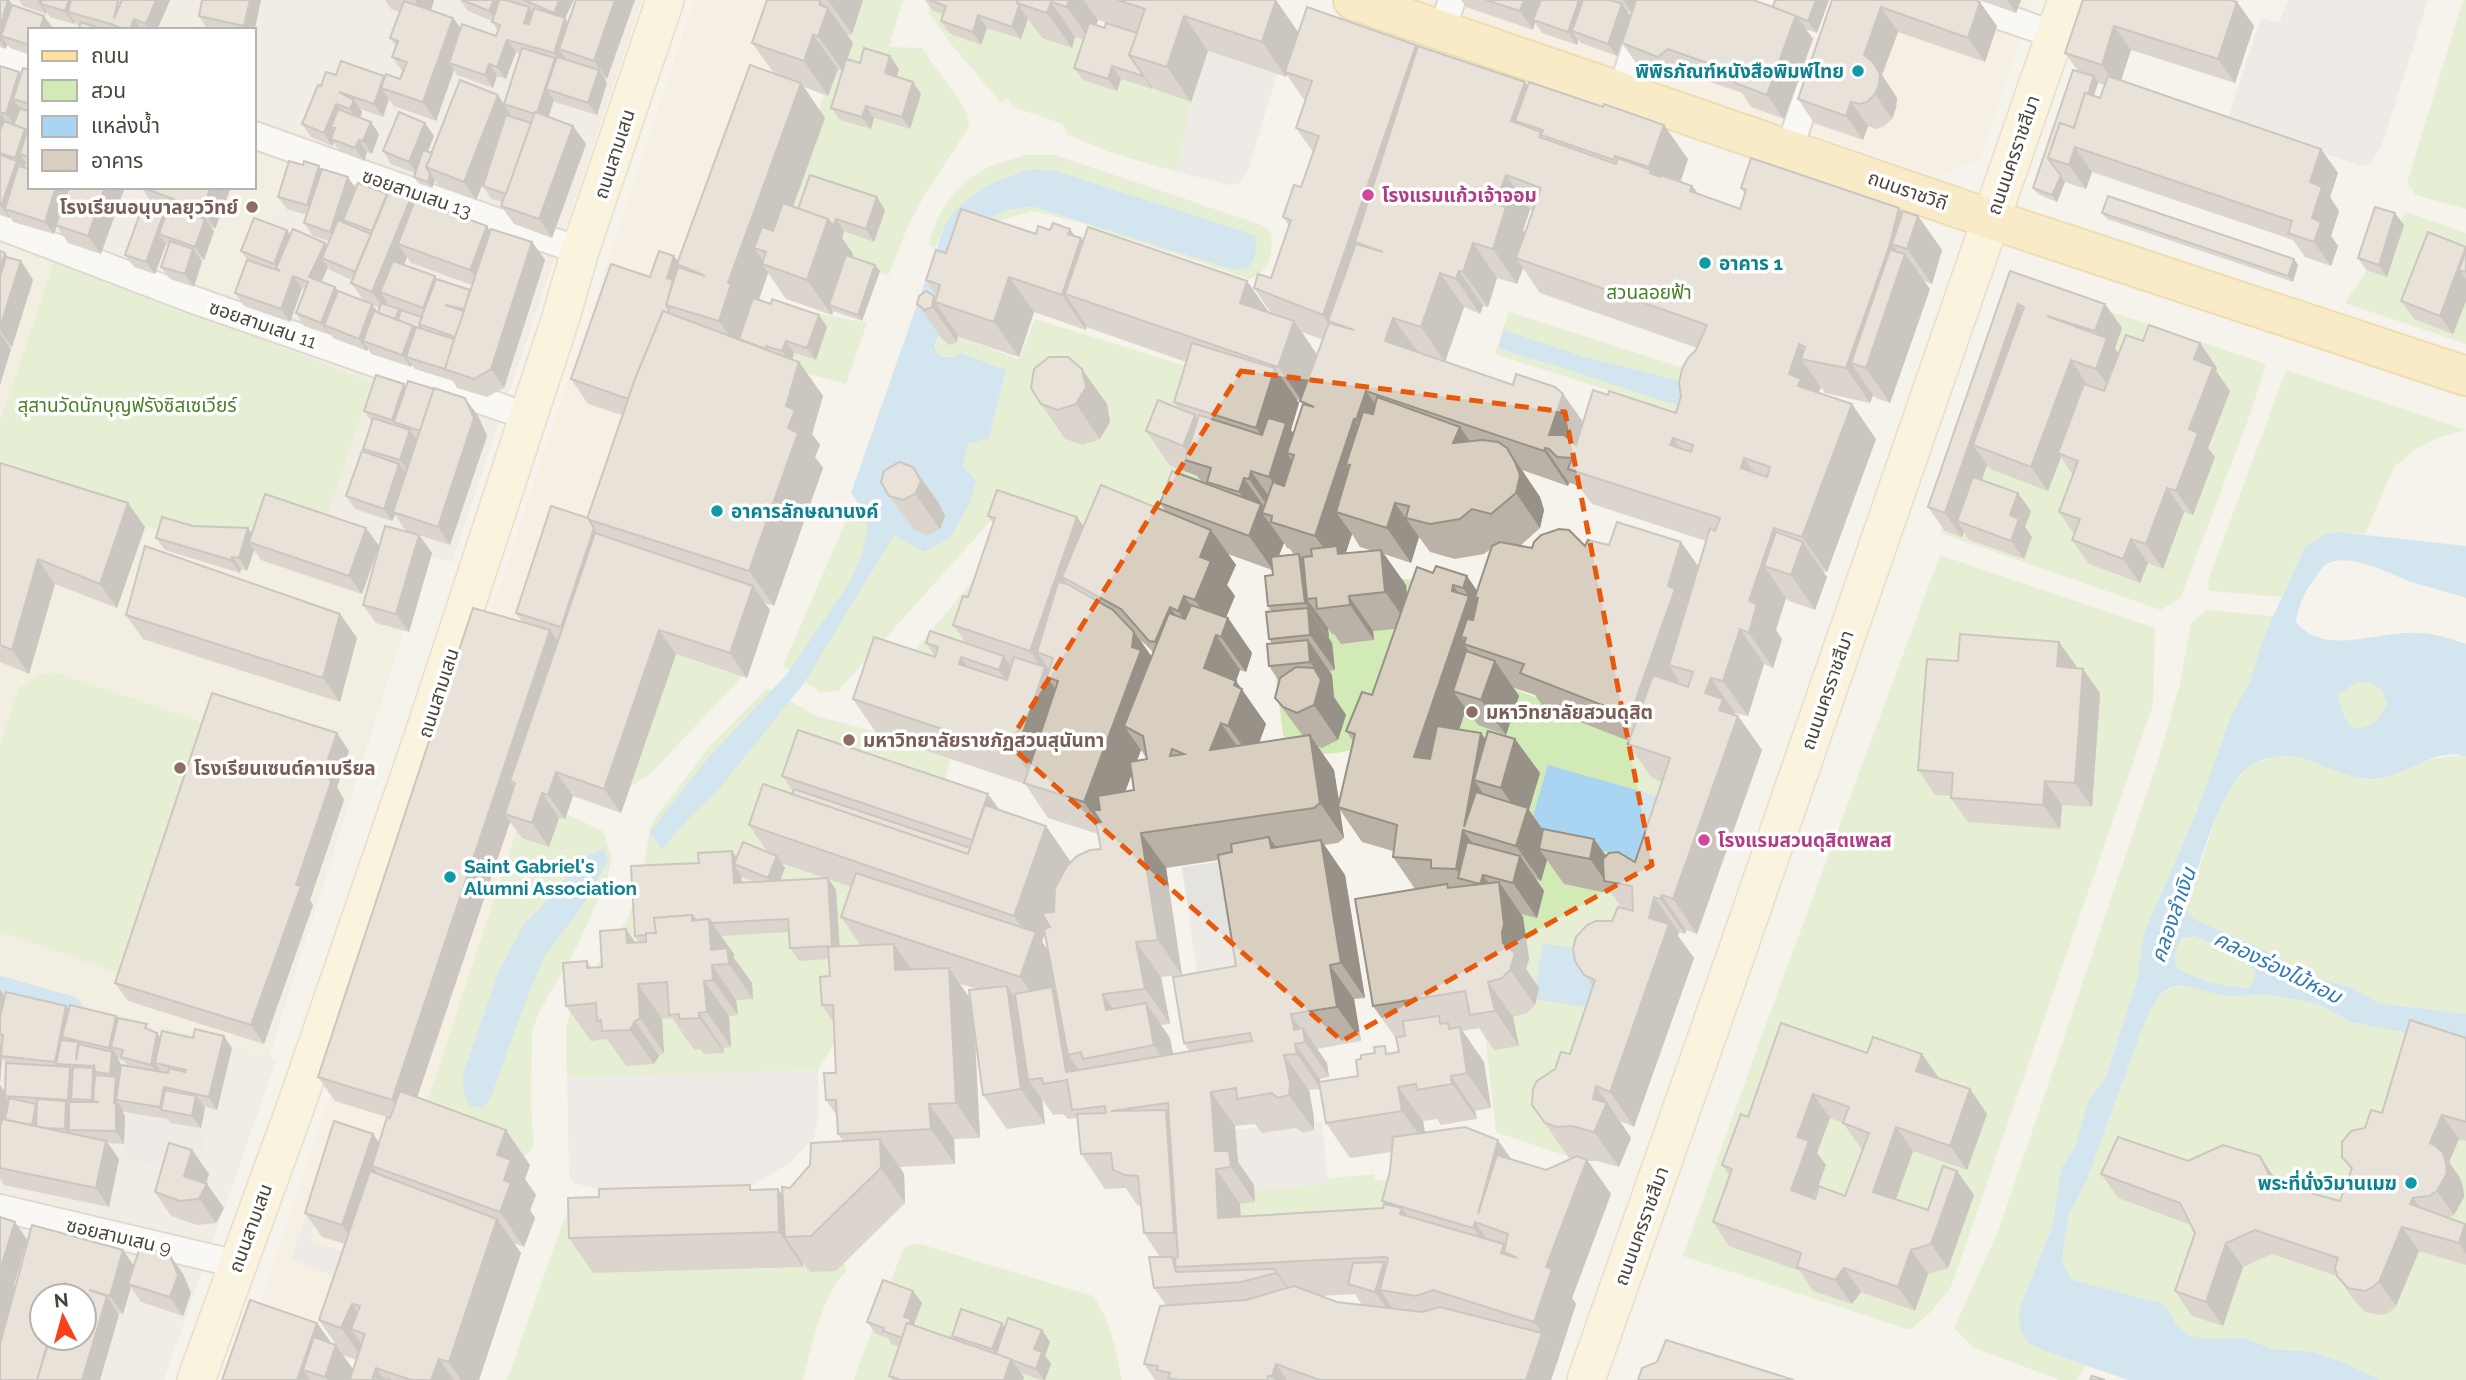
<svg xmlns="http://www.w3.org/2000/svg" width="2466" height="1380" viewBox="0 0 2466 1380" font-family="Raleway,'Noto Sans Thai',sans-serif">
  <rect width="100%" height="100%" fill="#f6f3ec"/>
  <!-- residential -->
  <g fill="#eae5da" fill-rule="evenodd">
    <path d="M0,0h642l-190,562 -25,-5 -102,-35 48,-139 -373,-145zM30,30h224v157h-224z"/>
    <path d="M0,980l269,76 7,5 -112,319h-164zM42,1296h42v42h-42z"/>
  </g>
  <!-- commercial -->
  <g fill="#f7ead8">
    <path d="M694,0h107l-452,1331 -87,-29z"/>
    <path d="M1416,0h304l111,42 17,-42h186l-53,158 -42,19z"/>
  </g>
  <!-- education -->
  <g fill="#efe8d6">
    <path d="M254,151l40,15 -25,65 -11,-4 -28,72 -34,-13 37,-99h21z"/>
    <path d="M0,238l55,20 -55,163z"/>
    <path d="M0,477l254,78 17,-51 156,53 -158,499 -269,-76z"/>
  </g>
  <!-- green -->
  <g fill="#d2eab5">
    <path d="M857,0h46l-14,47 33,1 44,62 3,17 -44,67 -17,32 -20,50 -115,-36z"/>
    <path d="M928,0h91l52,48 4,-11 16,5 105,59 -19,71 -68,-20 -42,-18 -4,-10 -50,-17 -5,-9 -7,5 -50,-59 -22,-30z"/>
    <path d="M2463,0h3v209l-50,-14 -9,-12z"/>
    <path d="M1025,155h30l207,70 9,7c2,22 0,38 -21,47l-169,-56 -47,-12 -56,15c17,-14 35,-18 56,-19l200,63 -218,-97c-39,17 -66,35 -81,76l-6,-4c8,-33 23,-57 54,-75 12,-7 29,-10 42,-15z"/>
    <path d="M2406,212l60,21v111l-121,-41z"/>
    <path d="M55,258l318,125 -48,139 -54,-18 -16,51 -130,-34 -125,-44v-56z"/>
    <path d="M2028,284l238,80 -15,48 -70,185 -20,13 -221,-77z"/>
    <path d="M758,302l109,21 -21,61 -103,-28z"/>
    <path d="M1509,312l218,70 -14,42 -218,-70z"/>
    <path d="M1035,319l177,55 -31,59 -12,33 35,14 -233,224 -73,-33 124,-150 -27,-5 -157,175 -18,1 -37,-26 66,-152 45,21 69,-68 5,-23 -13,-88 -14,1 -5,-5c-2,-19 11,-23 26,-30l-3,15 60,22z"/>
    <path d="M2286,370l180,60 -31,9 -20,11 -21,17 -29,67c-62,-6 -60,14 -83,63l-73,-6 -1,-10z"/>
    <path d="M1940,555l215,73 -2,77 -202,582 -20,25 -21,18 -227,-74 77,-216z"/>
    <path d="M1392,578l22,2 -59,168c-9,6 -47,8 -57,4 -8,-4 -12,-11 -15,-18l-16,-124 10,-14z"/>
    <path d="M2207,610l66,6 -8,18 -15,47 -19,35 -34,95 -53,122 -7,47 -31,97 -18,25 -13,44 -14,23 -9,58 -32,79 28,46 38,13 -10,15h-16l-86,-32 -20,-20 45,-99 160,-472 21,-73 11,-61z"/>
    <path d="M676,654l67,22 -95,100 -18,11z"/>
    <path d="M1472,672l242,97 -133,392 -85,-29 -27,-237 -28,-141z"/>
    <path d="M58,673l159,54 -87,250 -130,-45v-187l19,-57 24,-14z"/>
    <path d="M2370,682l12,8 5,14c-8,16 -17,27 -36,23l-6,-9 -9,-23 20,-12z"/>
    <path d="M767,688l49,28 137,36 -14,46 -48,93 -28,105 -45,74 -251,8 -1,-50 7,-27 54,-81 14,-37 10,-60 59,-77z"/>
    <path d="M2463,755l3,1v258l-88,-11 -25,-15 -44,-12 -34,-21 -81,-36 -6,-6 -2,-7 32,-93 13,-26 18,-21 23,-9 22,-1 72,24 16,-1 44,-19z"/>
    <path d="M528,797l75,34 9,26 -5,22 -29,66 -40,69 -6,19 -1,74 3,40 -14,14 -103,-29z"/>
    <path d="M2195,936l46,20 14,14 -1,10 -5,8c-21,0 -54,-9 -72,-20 -4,-19 -3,-29 18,-32z"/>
    <path d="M2181,985l45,11 45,-1 47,9 33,18 92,18 23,11v329h-85l-39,-18 -29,-10 -41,-3 -27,-11 -37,1 -20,-4 -12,-11 -6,-12 -10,-9 -87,-23 -7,-10 -4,-10 7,-46 18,-36 55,-149c9,-21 14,-38 39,-44z"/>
    <path d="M1374,1174l2,7 30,-4 7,55 -176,26 -7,-70z"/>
    <path d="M574,1207l268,51 5,13c-26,24 -35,76 -44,109h-296l56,-158z"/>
    <path d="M917,1243l176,53c18,26 23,53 29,84h-267l-1,-2 50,-131z"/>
  </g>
  <!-- parking -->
  <g fill="#e5e3e0">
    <path d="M2288,0h140l-46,145 -11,19 -10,2 -134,-46 34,-102 18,5z"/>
    <path d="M1208,51l69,23 -28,94 -9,15 -11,2 -52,-13 14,-70z"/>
    <path d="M1240,859l21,142 -59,9 -20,-143z"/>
    <path d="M818,1070l1,47 -5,21 -23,24 -37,23 -154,5 -27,-7 -4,-8 -2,-97z"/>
    <path d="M127,1110l80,16 -9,53 -76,-23z"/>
    <path d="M1322,1122l6,62 -89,8 -6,-62z"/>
    <path d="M325,1159l11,3 -26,78 47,16 -8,25 -58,-21z"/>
  </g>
  <!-- water -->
  <g fill="#a9d4f2" fill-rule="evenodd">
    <path d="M1033,169l22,2 200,64c3,14 1,21 -7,33l-14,2 -200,-63c-21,1 -39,5 -56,19l-43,119 1,7c8,8 15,6 25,1l45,17 -17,68 -21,6 -5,23 13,13 -6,22 -19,35 -27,15 -30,-17 -90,148 -89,111 -22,20 -31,35 -12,-17 59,-75 78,-83 61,-89 14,-30 5,-25 -1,-16 -15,-21 94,-268c19,-31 53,-47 88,-56z"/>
    <path d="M1503,330l82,27 123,31 8,28c-53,-14 -104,-32 -156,-49 -21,-7 -42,-11 -62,-20z"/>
    <path d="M2339,532l127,14v52c-17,-6 -35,-10 -52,-15 -23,-8 -66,-33 -89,-18 -3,3 -7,9 -10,13 -10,13 -17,28 -19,44 29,36 83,8 123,11 16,0 32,6 47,11v112c-34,-9 -61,22 -92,23 -26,1 -52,-16 -77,-22 -14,-3 -35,1 -47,9 -31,21 -52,105 -64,140l2,7 6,6 81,36 34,21 44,12 25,15 88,11v37l-23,-11 -92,-18 -33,-18 -47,-9 -45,1 -45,-11 -12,3 -8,6 -10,14 -9,21 -55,150 -18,35 -7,46 4,10 7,10 87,23 10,9 6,12 12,11 20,4 37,-1 27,11 41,3 29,10 39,18h-253l-80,-28 -19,-9 -7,-10 -3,-11 1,-16 32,-79 9,-58 14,-23 13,-44 18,-25 31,-97 7,-47 53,-122 34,-95 19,-35 15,-47 40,-87 20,-13zM2370,682l12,8 5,14c-8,16 -17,27 -36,23l-6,-9 -8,-23 19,-12zM2195,936l46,20 14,15 -1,9 -5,8c-22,0 -54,-9 -72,-20 -3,-14 -3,-20 6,-30z"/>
    <path d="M1548,765l113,32 -18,65 -114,-32z"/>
    <path d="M604,849l4,12 -27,47 -37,49 -19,46 -36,99 -8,6 -11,-2 -6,-13 -1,-18 35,-102 26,-49 22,-22 37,-45z"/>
    <path d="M1543,943l58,10 -9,55 -58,-9z"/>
  </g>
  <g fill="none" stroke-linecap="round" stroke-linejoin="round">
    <!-- canal -->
    <path stroke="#a9d4f2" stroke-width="24" d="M0,988l70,20"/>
    <defs>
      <g id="minor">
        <path d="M1954,0l101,35"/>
        <path d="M1442,30l10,-30"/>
        <path d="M0,57l30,9"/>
        <path d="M1621,92l30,-92"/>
        <path d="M254,135l326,116"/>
        <path d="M1789,149l26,-75"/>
        <path d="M0,226l194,74 335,117"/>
        <path d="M0,1208l237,56"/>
      </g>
      <g id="secondary">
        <path d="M196,1380l102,-280 126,-366 137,-417 19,-66 85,-251"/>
        <path d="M1586,1380l152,-431 329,-949"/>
      </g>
      <path id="primary" d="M1353,0l637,219 476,157"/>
    </defs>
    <!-- minor casing -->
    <use href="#minor" stroke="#c2bbae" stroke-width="30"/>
    <!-- secondary casing -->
    <use href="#secondary" stroke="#d6c79b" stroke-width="40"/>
    <!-- primary casing -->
    <use href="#primary" stroke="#e6c16a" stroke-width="42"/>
    <!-- minor -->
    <use href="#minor" stroke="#fff" stroke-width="26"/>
    <!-- secondary -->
    <use href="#secondary" stroke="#fff3cd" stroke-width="37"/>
    <!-- primary -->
    <use href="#primary" stroke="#ffe39c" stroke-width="38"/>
  </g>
  <!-- wall -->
  <g fill="#bab2a6" fill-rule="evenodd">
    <path d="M0,0h9l4,6 40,22 -1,2h-22v25l-20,-7 -3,-4 -1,5 -6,-2z"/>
    <path d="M19,0h151l-13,30h-79l2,-5h-3l-2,-3 -1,2 -24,-7 -3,-5 -1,2 -23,-8z"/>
    <path d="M202,0l52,30h-41l-6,-1 -8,-13z"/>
    <path d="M385,0h49l-3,11 22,7 8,11 35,7 2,-5 -6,-10 -24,-10 -8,-11h47l6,2 -2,-2h63l-9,18 42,61h-3l3,4 -10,32 -42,-13 -1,-2 -5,17 24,9 13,18 -34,94 -38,-14 -13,-18 2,-4 -12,-3 -8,-13 4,-12 -11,26 -37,-14 -4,-6 -3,8 -14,-5 -4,-6 1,-4 -24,-9 -8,-13 51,-15 -6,15 4,2 72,-49 16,-50 -4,-2 -10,27 -9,-3 -4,12 -36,-13 -3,-5 -18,51 -42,-15 -5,-7 -6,18 -23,-8 2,3 -2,6 19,16 -7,20 -5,-2 -3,9 -24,-10 -6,-8 -2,3 -21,-9 -9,-13 19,-38 15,-11 48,1 16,3 3,-7 -11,-15 4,-11 -6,-8 10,-26 -9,-3z"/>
    <path d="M767,0h96l-11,34 -5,1 6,8 -6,16 13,4 39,6 -3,8 17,5 8,12 -11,35 -36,-11 -3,11 -31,-9 -9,-12 11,-37 -4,-2 -10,27 -24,-9 21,31 -32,89 5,2 87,1 -11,32 -30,-11 -2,7 11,16 -1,3 28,14 -18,50 -29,-10 -1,4 -46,-16 -18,-26 -9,27 12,4 48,11 8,12 -11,33 -22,-7 -2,6 7,3 24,34 -11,38 8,11 -5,12 8,11 -49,138 -9,-3 5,7 -23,68 -71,-24 -55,159 -48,-17 -8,23 -6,-1 -10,29 -27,-9 -12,-16 -93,276 113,67 -5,14 11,16 -6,15 5,8 -11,29 -10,-4 7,10 -42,127h-257l95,-57 14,20 5,2 17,24 3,-9 -13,-5 -24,-35 26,-76 -23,-7 -17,-24 68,-79 6,9 8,-26 -52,-16 -17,-24 204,-455 -6,-9 72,-95 34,-103 -34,-11 -17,-25 79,-102 28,-16 96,-188 -22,-30z"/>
    <path d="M925,0h350l23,33 118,12 2,2 109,39 161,73 -7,22 11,5 7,8 41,15 5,-15 -4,-6 177,28 24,34 -10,34 -8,-3 6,8 -40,114 -14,-5 -3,-3 -3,8 -45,-10 -4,-6 -3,6 58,46 -49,133 -4,-1 4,6 -12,33 -26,-9 -3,-3 -10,32 6,9 -9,29 -9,-4 -16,52 -13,-3v2l3,1 24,34 -65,184 -11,-4 -1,4 -6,-2 -1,4 16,22 -60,169 -14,-6 11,17 -12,29 -22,-6h-9l23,33 -39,104 4,6 -25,76h-396l-11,-16 22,-59 -12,-17 6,-31 -16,-24 -3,-27 -4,-1 -11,-17 -21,1 -24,-35 -4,-36 -9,1 -5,-5 -10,1 -11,-16 3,25 -38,5 -24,-34 -8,-59 5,102 -26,1 1,25 -55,3 4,7 1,29 -69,68 -26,1 -7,-9v4l-210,6 -24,-35 30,-41 154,-7 30,6 7,-8 53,-47 -5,-7 -1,-18 -11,-16 10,-27 -3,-51 -11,-17 8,-29 -1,-17 -30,2 -9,-13 -1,-16 -68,4 13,18v4l18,25 1,16 -17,1 2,15 -9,1 2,31 -8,1 1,5 -20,1 -4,-5 -6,1 -22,-32 -10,1 2,34 -5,3 -5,8 -28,2 -19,-27 -16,2 -25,-35 21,-45 5,7 10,-1 33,-24 4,-1 -4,-6 64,-73 69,-10 -19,-28 43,-31 1,-3 -11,-15 217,34 47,16 24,35 -1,3 32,-15 -3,-15 -50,-16 -23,-34 -148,-50 -24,-35 82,-42v-1l-9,-13h40l-13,-18 15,-28 25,-74 -5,-7 89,1 6,9 83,-14 -6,-9 41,-22 -4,-5 -27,-10 -24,-35 32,-23 -4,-6 12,-40 -97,-34 -2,-2 -1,4 -52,-18 -15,45 -60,-20 -1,-2 -1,7 -8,3 -7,-6 -25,-35 17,-8 2,3 1,-3 -11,-16 20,-27 104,-23 24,6 7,2 2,3 164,40 22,31 2,1 -17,-25 17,-10 18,-52 -6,-9 18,-30 12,-35 -17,-24 9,-27 -18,-26 -1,2 -78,-26 -17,51 -37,-13 -2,-2v2l-31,-10 -4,12 -34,-11 -9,-12 10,-28 -9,-3 -3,11 -30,-10 -14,-19 -7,20 -34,-11 -6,17 -32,-12 -8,-12 2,-7 -10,-3zM1098,20l18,6 -11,2 -9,-2zM1530,210l3,1 -8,23 -2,-4zM1523,268l17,25 157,55 -21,65 -68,-18 -25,27 -20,-28 -50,-9 -68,-23 19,-55 16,7 3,-8 5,1 9,-29 20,6zM1302,332l21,8 -6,15zM1296,399l4,2 3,4 -10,28 -2,-3 8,-27zM1522,470l46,16 1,-3 5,1 8,7 1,1 9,12 114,37 -8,25 -113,-20 -53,2 -12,-2 20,-18 4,-18 -4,-13zM1352,534l8,13 13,4 -28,3zM1419,537l11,15 25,7 29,-5 8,-6 -15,43 -60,-24 -10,29 -1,-11 -22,-31 27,9zM1284,543l3,5 3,1 4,6 -15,1zM1228,554l44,16 1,5 -5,31 4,6 -3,27 3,5 -3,22 10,15 -4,17 28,38 -44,7 7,-19 -30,-43 4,-11 6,2 6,-19 -24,-35 -2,-1 9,-21 -8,-11 9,-20zM1328,628l4,6h2l7,10 33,-4 -1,-9 22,-2 -23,66 -26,36 7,10 -14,61 -5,-32 -17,-24 5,2 16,-8 8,-25 -12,-18 -2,-22 -2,-4 5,-1 -3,-27 -3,-5zM1141,641l4,3 9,9 -2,4zM1514,688l21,7 9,13 85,33 -1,3 24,34 10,4 -27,80 -29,-6 -12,-17 -51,-9 -14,-20 11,-37 -25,-34 -29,1 -5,-7 -22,-3 7,-21 12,16 28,10 13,-39zM1141,750l6,9 -10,2zM1132,773l2,17 -9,2zM1340,810l22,32 31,9v6l22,32 -42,117 24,34 2,12 -8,2 -33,22 -38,6v-3l9,-2 -2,-14 -10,-14 44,-8 -7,-42 11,-1 -20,-123 -21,-30 14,-2 6,-5zM1219,860l17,106 -52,77 5,8 -16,3 -3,-16 -9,-13 9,-1 -9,-47 21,-2 -16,-107zM1547,860l17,24 48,10 10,14 -10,13 -37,40 18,26 -23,67 -15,15 -23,36 37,53h2l-25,12 -121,-37 -2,-12 14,-2 4,6 36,-6 -2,-8 16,-3 -7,-46 -22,-31 17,-3 15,22 25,-4 -6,-29 14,-4 8,-8 4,-17 -13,-19 3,-10 -6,-42 -2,-3 16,4 7,-27 -8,-12 5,2zM781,863l44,15 -45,2 5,-12zM741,876l1,1 13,5 -13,1zM829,879l22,8 -10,30 20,29 -21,1 -4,-57zM1045,933l3,17 -6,-8zM960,984l18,5 -8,9zM1320,1089l6,34 24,35 42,-6 -2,19 -8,30 3,3 -2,4 -142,9 -1,-13 15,-2 -1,-17 -16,-23 -3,-36 20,-2 7,9 34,-5 7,5 11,-3v-12l-5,-28zM1355,1294l7,11 -25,-3 -16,-6z"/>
    <path d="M1461,0h292l20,7 2,-7h54l-12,33 -12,-4 8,10 -29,80 -33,-12 -9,-14 -57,-20 -10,8 -36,-14 -17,-24 10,-30 -5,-2 -10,45 -36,-13 -3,-3 -1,5 -35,-12 -7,-10 -2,7 -67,-23z"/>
    <path d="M1832,0l165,26 -12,36 -87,-30 -16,43 15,23 -1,10 -4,11 -8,7 -8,3 -8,-3 -5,14 -49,-17 -16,-24z"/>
    <path d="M1979,0h42l-5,13z"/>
    <path d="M2083,0l154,2 17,24 -19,57 -104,-33 -10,31 200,68 17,24 -8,24 9,14 -8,25 7,10 -7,20 -26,-9 -12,-17 -201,-68 -6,17 -21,-7 -8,20 -19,-8 -5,-6 45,-117 -13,-18zM2098,83l7,2 -5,13 -6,-2z"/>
    <path d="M0,66l21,9 9,-5v96l-4,-3 -2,5 6,19h36l35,67 -33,-11 -11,-17 -3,8 -41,-12 -3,-5 -1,1 -9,-3z"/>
    <path d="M322,170l26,7 8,12 60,11 74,31 42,11 13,18 -41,128 -17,9 -30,-9 -4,-7 -38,-12 -3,-4 -1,2 -40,-13 -3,-5 -1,2 -34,-13 -3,-4v1l-26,-9 -8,-13 9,-23 -3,-2 -12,34 -46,-16 -9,-13 12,-33 -6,-9 46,-21 4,5 34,8 2,3 2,-5 -16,-5 -9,-13 3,-8 -20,-6 -9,-12zM407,257l4,6 61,22 -2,5 -33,-11 -33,-14zM328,267l2,3 22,10 -1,3 13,18 -25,-10 -17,-10zM388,303l1,2 23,8 -12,-2 -1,-2 -12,-4zM372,305l7,3 -1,4z"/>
    <path d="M141,187h90l-16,42 -4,-2 3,4 -10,29 -4,-2 2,3 -8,26 -24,-8 -9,-12 7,-20 -2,-3 -11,30 -21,-7 -9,-12 41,-39 2,-5 -14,-5z"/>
    <path d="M2102,213l192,46 4,6 -5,17 -186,-63z"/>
    <path d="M2404,225l-17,52 -21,-7 -8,-12z"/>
    <path d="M2466,247v54l-13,33 -39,-15 -13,-18z"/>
    <path d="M0,251l5,2 3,5 13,3 12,19 -21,67 -3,-1 2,3 -11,36z"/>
    <path d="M2010,271l95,33 17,24 -7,20 3,6 25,-13 57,2 17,25 -1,3 14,20 -22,57 7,9 -22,58 -9,-3 -21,57 -15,-6 -8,20 -51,-19 -17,-24 2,-6 -15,-22 14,-37 -12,-18 -13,34 -58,-22 -3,-4 -5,15 49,31 -6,16 7,10 -8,22 -55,-19 -5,-8 -2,5 -17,-6 -17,-24zM2087,384l17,6v1l-17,-6z"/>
    <path d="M404,384l2,3 28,2 31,9 13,18 9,20 -37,109 -44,-14 -11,-16 -3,6 -37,-12 -9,-13 20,-43 -3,-4 9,-27 -8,-11z"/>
    <path d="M1041,404h66l3,18 -10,17 -17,6 -18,-6z"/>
    <path d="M0,463l145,64 -28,81 -62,-24 -26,90 -29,-12z"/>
    <path d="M913,467l25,35 7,14 -5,13 -12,6 -14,-5 -25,-34z"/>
    <path d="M193,526l59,7 114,-5 13,18 -17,48 -101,-34 -7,-10 -7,21 -6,-2 -1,4 -75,-23 -9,-12z"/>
    <path d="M419,535l13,18 -23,79 -33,-9 -13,-18z"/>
    <path d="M340,614l17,24 -17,64 -197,-63 -17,-24z"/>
    <path d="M2059,642l17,24v2l24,25 -8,114 -30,-2 -2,24 -92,-7 -17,-24 1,-2 -17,-1 -17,-25 40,-109z"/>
    <path d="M349,751l-12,36 7,13 -34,100 3,5 -49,139 -136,-43 -13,-18z"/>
    <path d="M0,989l4,7 -1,10 66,3 49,9 33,13 10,7 71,10 -15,62 -14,-4 2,2 -4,20 -31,-5 -2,-4 -44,-7 -1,-2v3l2,3 -1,28 -16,-1 11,16 -10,48 -105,-22 -4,-6v-94l5,7 1,-28 -4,-6 -2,26zM118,1057l2,3 4,1 4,5 -8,6 1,-8 -3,-5z"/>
    <path d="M2466,1038v103l-7,-2 -10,23 11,16 3,9 1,10 -10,18 -6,3 18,8v39l-47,-14 -23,55 -6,6 -8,3 -17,-3 -11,-12 -17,-24 -65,-22 -29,13 -20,59 -31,-10 -17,-25 20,-58 -4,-8 -73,-27 -17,-24 87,-13 88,19 3,5 61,16 11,-31 -9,-13 23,-29z"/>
    <path d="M1867,1053l55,1 16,25 32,10 17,25 -20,56 -54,-19 -17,48 32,11 46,-15 -26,73 -20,6 -13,37 -54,-19 -9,12 -39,-13 -13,-20 -71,-25 -16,-24 16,-47 -7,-10 26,-48zM1830,1118l13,5 17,24 3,2 -18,47 -32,2 13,-33 -9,-12z"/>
    <path d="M192,1150l17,24 -3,9 18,25 -8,15 -19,2 -26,-9 -16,-24z"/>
    <path d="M0,1217l15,5 12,18 -13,45h-1l2,3 119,-22 49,8 8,19 -8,23 -42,-14 -10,-15 -8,27 -5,-1 1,2 -119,65z"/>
    <path d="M913,1291l9,12 -8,21 1,2 39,13 -2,-3 53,-8 37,2 8,12 -5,14 6,8 -6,16h-4l-20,-7 3,4 -1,3h-131l-3,-4 10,-29 -8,-3 -3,-6 -12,-4 -9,-12z"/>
  </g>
  <!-- shaded-wall -->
  <g fill="#979187">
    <path d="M8,0h1l8,11 -16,25 6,8 -1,5 -6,-8v-14z"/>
    <path d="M38,0h13l-10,4 6,8 -1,2 -8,-12z"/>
    <path d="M69,0h13l-14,12 7,10 -1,2 -9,-13z"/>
    <path d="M156,0h14l-13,30h-7l-4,-6z"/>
    <path d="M250,0h11l-7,33v-3h-8l-2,-4z"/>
    <path d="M416,0h18l-6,21 -13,-18z"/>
    <path d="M494,0h13l-9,24 -9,-13z"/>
    <path d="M559,0h15l-9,18 9,13 -15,18 6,9 -3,8 -8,-13 8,-28 -8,-12z"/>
    <path d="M615,0h20l-28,79 -13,-18z"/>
    <path d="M819,0l8,11 1,-3 25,35 -10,28 -25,-35z"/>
    <path d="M828,0h35l-11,34z"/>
    <path d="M1069,0h15l14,20 -7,22 -24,-35z"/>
    <path d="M1276,0l24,35 -15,37 2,3 -1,2 -24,-35z"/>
    <path d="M1524,0h19l-10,20 2,3 -2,7 -13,-19z"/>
    <path d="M1579,0h12l-19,31 6,9 -1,5 -9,-13z"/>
    <path d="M1623,0h14l-5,13z"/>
    <path d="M1816,0h13l-12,33 -9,-12z"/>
    <path d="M2007,0h14l-5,13z"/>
    <path d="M1051,2l24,35 -3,11 -25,-35z"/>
    <path d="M1980,2l17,24 -12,36 -17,-24z"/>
    <path d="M2237,2l17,24 -19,57 -17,-24z"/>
    <path d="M1622,4l9,12 -14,40 -9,-12z"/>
    <path d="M1019,6l9,13 -7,20 -9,-12z"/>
    <path d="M529,7l9,13 -5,15 -9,-12z"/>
    <path d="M1881,7l17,25 -16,43 15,23 -1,10 -4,11 -17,-25 -11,-39z"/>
    <path d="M978,15l9,13 -6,17 -8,-13z"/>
    <path d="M1796,15l17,24 -29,80 -17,-24z"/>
    <path d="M44,16l9,12 -1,2h-12z"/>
    <path d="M1184,16l24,35 -17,51 -24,-35z"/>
    <path d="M453,18l13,18 -17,27 5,7 -18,51 -13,-19z"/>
    <path d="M134,19l8,11h-12z"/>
    <path d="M2114,26l17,24 -13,39 -16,-24z"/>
    <path d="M813,35l25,34 -10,27 -24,-35z"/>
    <path d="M507,40l9,12 -10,27 -9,-12z"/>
    <path d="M1416,45l25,35 -86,162 20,28 -47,51 20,27 -1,2 -24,-35z"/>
    <path d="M890,56l9,13 -5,17 -9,-13z"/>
    <path d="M555,58l8,13 -17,18 8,11 -9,27 -8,-12z"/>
    <path d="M489,64l8,12 -4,12 -8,-13z"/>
    <path d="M1112,66l9,13 -4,12 -9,-12z"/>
    <path d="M599,70l8,13 -10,32 -9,-12z"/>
    <path d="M19,72l9,12 -15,15 7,10 -5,17 -9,-12z"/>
    <path d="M1143,75l9,12v2l-9,-13z"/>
    <path d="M384,76l-3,12 8,11 -6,18 -9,-13z"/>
    <path d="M2094,76l4,7 -22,66 16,23 -6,17 -17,-24 -4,-1z"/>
    <path d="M913,82l8,12 -11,35 -8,-12z"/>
    <path d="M1525,82l24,35 -6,13 -28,-9 22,31 -26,-31z"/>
    <path d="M801,83l24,35 -52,143 -7,-9 -12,-4 13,18 -5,-2 6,9 -15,43 -10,40 -24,-35 9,-38z"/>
    <path d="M498,95l12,19 -34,86 -12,-18z"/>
    <path d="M354,100l8,12 -4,10 -8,-13z"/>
    <path d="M1851,102l17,24 -5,14 -17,-24z"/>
    <path d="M336,104l9,12 -14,11 6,8 -6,4 3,4 -2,3 -8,-13z"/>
    <path d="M866,106l8,12 -3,11 -9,-12z"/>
    <path d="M1,114l9,12 -10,25v-33z"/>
    <path d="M371,122l8,12 -7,20 -9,-13z"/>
    <path d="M425,123l9,13 -16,38 -9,-12z"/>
    <path d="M1664,125l24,34 -15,43 -24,-35z"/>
    <path d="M573,126l13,18 -34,94 -13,-19z"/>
    <path d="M25,129l3,4 -8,21 6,9 -2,7 -9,-12z"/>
    <path d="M359,140l8,12 -3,9 -9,-13z"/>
    <path d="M2321,149l17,24 -8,24 9,14 -8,25 7,10 -7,20 -17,-24 -2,-24 -2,-36z"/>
    <path d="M17,161l9,13 -21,35 5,8 -1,1 -8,-12z"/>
    <path d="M319,166l9,13 -12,39 -9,-13z"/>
    <path d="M430,174l5,6 -3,8 -4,-6z"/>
    <path d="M1506,175l24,35 -7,20 8,12 -15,16 7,10 -6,16 -24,-35 2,-45z"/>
    <path d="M2061,176l4,6 -8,20 -5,-7z"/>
    <path d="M348,177l8,13 -13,30 3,3 -7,21 -9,-12z"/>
    <path d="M1692,186l25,34 -27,-29z"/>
    <path d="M56,187h10l2,3 -14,44 -9,-12z"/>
    <path d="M105,187h20l-24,67 -13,-18z"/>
    <path d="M211,187h20l-16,42 -13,-19z"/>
    <path d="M412,195l13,18 -27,31 9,13 -16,39 -11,-4 8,11 -3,7 -13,-18z"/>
    <path d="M877,197l8,13 -11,32 -8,-13z"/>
    <path d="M1899,208l15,21 4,-13 24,34 -10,34 -25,-35 -15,-5 11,16 2,-6 25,35 -40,114 -24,-35 -15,-5 22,32 -3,8 -24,-35z"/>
    <path d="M164,213l9,12 -14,9 7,10 -11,30 -9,-12z"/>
    <path d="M2395,213l9,12 -17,52 -8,-12z"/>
    <path d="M205,219l9,12 -10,29 -9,-13z"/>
    <path d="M828,219h8l8,12 -2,7 11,16 -19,53 -5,-2 4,6 -1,4 -25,-35z"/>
    <path d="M487,226l12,18 -16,45 -13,-19z"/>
    <path d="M1070,229l10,14 1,-5 25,35 -41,21 22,32 -1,4 -24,-35 6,-61z"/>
    <path d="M287,230l8,12 -17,28 -4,-6z"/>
    <path d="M532,242l13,18 -41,128 -13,-19z"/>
    <path d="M325,243l8,12 -11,3 6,9 -10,22 -9,-12z"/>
    <path d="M1473,243l24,35 -9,29 -25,-35z"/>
    <path d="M2466,248l-7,22 7,9v22l-13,33 -13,-18z"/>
    <path d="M193,249l9,12 -8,26 -9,-13z"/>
    <path d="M5,253l12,18 -17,7v-11z"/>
    <path d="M674,256l8,10 -5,-2 13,19 -3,10 -20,-15z"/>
    <path d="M2294,259l4,6 -5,17 -5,-6z"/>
    <path d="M21,261l12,19 -21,67 -12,-17v-3z"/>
    <path d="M875,265l5,6 -18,50 -4,-6z"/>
    <path d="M1459,271l24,35 -3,8 -24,-35z"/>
    <path d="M1440,273l24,34 -19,55 -24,-35z"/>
    <path d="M293,276l9,12 -12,34 -9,-13z"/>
    <path d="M435,276l8,13 -12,32 -8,-13z"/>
    <path d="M1009,277l25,35 -15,45 -25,-35z"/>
    <path d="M1247,281l24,35 -31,-13z"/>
    <path d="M335,287l9,12 -20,26 6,9v1l-9,-12z"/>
    <path d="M934,296l5,8 -4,-2 23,33 -1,7 -25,-35z"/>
    <path d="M372,304l8,12 -17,25 5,8 -1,2 -8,-12z"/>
    <path d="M2018,304l17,25 -62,116 14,20 -21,60 -9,-4 7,11 -2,5 -17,-24z"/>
    <path d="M2105,304l17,24 -7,20 9,14 -11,31 -17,-24 9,-25 -10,-13z"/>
    <path d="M819,315l8,12 -11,33 -9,-12z"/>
    <path d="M1393,318l25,34 -33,-11z"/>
    <path d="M1294,321l24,35 -16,45 -24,-34z"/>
    <path d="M413,326l9,12 -16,19 6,8 -1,2 -9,-12z"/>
    <path d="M0,333l11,16 -11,36z"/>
    <path d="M786,341l8,12 -3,11 -9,-13z"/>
    <path d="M2200,343l17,25 -1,3 14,20 -22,57 7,9 -22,58 -17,-24 13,-62 5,-70z"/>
    <path d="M1799,344l11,16 -9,-1 20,28 -5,13 6,21 -33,-47z"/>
    <path d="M2071,360l16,24 -25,71 -4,-2 3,4 -13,34 -17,-24z"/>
    <path d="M799,362l24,34 -11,38 8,11 -5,12 8,11 -49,138 -25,-35 39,-143 -2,-22z"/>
    <path d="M1275,368l24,35 -8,27 19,28 -23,-5 17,25 -10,34 -25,-35 7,-21 -20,-28z"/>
    <path d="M1082,369l25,35 3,18 -10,17 -24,-35z"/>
    <path d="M404,384l9,12 -19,26 6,11 -8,-13z"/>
    <path d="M1366,391l24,34 -10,29 -24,-34z"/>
    <path d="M1563,394l25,35 -16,29 -23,-23z"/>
    <path d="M465,398l13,18 9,20 -37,109 -12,-18z"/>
    <path d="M1852,404l24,35 -49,133 -25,-35z"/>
    <path d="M1195,415l25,35 -24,13 -13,-17z"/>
    <path d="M1354,419l24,35 -28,11 -4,-1 19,28 -29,20 16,22 -12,37 -25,-35z"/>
    <path d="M1460,427l24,35 -31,-19z"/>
    <path d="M410,430l9,13 -10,30 -9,-13z"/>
    <path d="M1673,438l24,35 -27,-28z"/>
    <path d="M1507,448l33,49 4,13 -4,18 -24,-35z"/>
    <path d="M1545,448l24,35 -1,3 -24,-35z"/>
    <path d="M1744,458l24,35 -27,-25z"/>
    <path d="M399,464l9,12 -15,36 2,3 -3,6 -8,-12z"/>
    <path d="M913,467l25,35 7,14 -5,13 -25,-35z"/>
    <path d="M1251,471l25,35 -3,8 -24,-35z"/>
    <path d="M1244,478l24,34 -6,1 22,30 -11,27 -24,-34 7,-20 -17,-24z"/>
    <path d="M2167,488l17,24 -21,57 -17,-25z"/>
    <path d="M2018,493l13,18 -6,16 7,10 -8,22 -13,-18 -1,-26z"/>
    <path d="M128,503l17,24 -28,81 -17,-24z"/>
    <path d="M1395,503l24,34 -8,26 -24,-35z"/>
    <path d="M1077,517l24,35 -39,25 21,29 -46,46 19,29 -9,-4 21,30 -28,82 -24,-35 28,-83 -14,-20z"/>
    <path d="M248,528l9,12 -8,2 5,8 -7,21 -8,-13z"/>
    <path d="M366,528l13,18 -17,48 -13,-18z"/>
    <path d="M594,528l13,19 -33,99 -13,-19z"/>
    <path d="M1774,528l22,32 7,-18 24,35 -12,33 -24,-35 -27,-9 22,32 -10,32 6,9 -9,29 -24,-35v-32z"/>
    <path d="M1211,530l25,35 -9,20 8,11 -16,39 -24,-35 5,-43z"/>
    <path d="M419,535l13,18 -23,79 -13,-18z"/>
    <path d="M2131,539l17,24 -8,20 -17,-24z"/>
    <path d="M1681,542l25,35 -37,88 10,15 -25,71 -24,-35z"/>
    <path d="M1381,550l25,35 4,42 -25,-35z"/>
    <path d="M1299,554l24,35 -7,9 -9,1 21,29 1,10 -24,-35z"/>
    <path d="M232,557l9,12 -1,4 -9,-13z"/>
    <path d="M38,559l17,25 -26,90 -17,-24z"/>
    <path d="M1467,576l24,35 -13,-13 -3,-1 14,20 -2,6 -24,-35z"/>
    <path d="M1453,585l13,19 3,-8 24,35 -27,7 -5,-1 6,8 -3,-1 16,24 -27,23 13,18 -28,83 -24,-35z"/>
    <path d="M753,586l17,24 -23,68 -17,-25z"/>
    <path d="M1184,596l25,35 -7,14 -24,-34z"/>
    <path d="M1349,596l24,35 1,9 -24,-35z"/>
    <path d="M1170,607l24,35 -15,35 -24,-35z"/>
    <path d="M1308,608l24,35 3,27 -25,-35z"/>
    <path d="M340,614l17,24 -17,64 -17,-24z"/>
    <path d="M1228,618l24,35 -6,19 -25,-35z"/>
    <path d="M1740,629l24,35 -16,52 -25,-35z"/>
    <path d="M550,630l17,24 -57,127 9,14 -14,19 5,8 -102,302 -16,-24z"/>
    <path d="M659,630l17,24 -55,159 -17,-24z"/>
    <path d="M1134,632l25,35 -16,69 -19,-10 17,24 -33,87 -24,-35 48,-155z"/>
    <path d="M1216,635l24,35 -4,11 30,43 -13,36 -25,-34 -24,-58z"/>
    <path d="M1308,640l24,35 2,22 -24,-35z"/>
    <path d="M2059,642l17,24 -2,25 -17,-25z"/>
    <path d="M1004,656l24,35 -4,14 -25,-35z"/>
    <path d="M961,657l24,35 -26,-28z"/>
    <path d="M1495,661l24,35 -13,39 -25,-35z"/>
    <path d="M1314,668l24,35 8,12 -8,25 -24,-35z"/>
    <path d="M2083,669l17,24 -8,114 -17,-24z"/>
    <path d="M1711,678l24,35 -1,2 4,1 24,34 -65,184 -24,-35 32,-206z"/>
    <path d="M1221,723l24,35 -35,-8z"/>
    <path d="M337,733l12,18 -12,36 7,13 -34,100 3,5 -49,139 -13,-19 45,-140 29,-117z"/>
    <path d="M1481,733l25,35 9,-29 25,34 -11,37 23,33 -13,6 8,11 -6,21 -25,-35 8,-25 -23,-33 -27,-8 23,34 -33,13z"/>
    <path d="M1310,735l24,35 6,37h-2l2,3 4,28 -24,-35z"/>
    <path d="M556,772l17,24 -8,23 -17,-24z"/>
    <path d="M2045,781l17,24 -2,24 -17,-24z"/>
    <path d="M542,793l17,25 -10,29 -17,-24z"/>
    <path d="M988,794l13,18 -16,46 -13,-18z"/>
    <path d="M1046,826l24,35 -28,81 18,25 -7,21 23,34 -8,33 18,25 -20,-8 -21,-60 -25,-35 12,-35 -18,-26z"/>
    <path d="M1463,830l25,35 -5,10 19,27 -3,-20 24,35 6,42 -3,10 13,19 -4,17 -25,-35 -30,-86 -17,-5 -7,-10z"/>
    <path d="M1141,833l25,35 16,107 -24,-35z"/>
    <path d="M1269,837l25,35 -23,-24z"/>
    <path d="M1594,839l25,35 -13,8 -16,-23z"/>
    <path d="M1321,840l24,35 20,123 -24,-35z"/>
    <path d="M732,851l9,12 -7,1 7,12 2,19 -9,-12z"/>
    <path d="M777,856l8,12 -9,23 -8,-13z"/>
    <path d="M1520,856l24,35 -7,27 -24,-35z"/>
    <path d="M828,878l8,12 4,68 -8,-12z"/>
    <path d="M1662,895l24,35 -1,4 -25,-35z"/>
    <path d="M1654,897l25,35 -1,4 16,22 -60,169 -24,-35z"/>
    <path d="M692,915l17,4 25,35v4l18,25 1,16 -24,-35h-7l-30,-43z"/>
    <path d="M626,929l24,35 -23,-21z"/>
    <path d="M1136,942l25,35 9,47 -25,-35z"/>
    <path d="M894,944l24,35 -23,-9z"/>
    <path d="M712,965l24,35 2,15 -25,-35z"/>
    <path d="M1330,965l24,34 7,42 -24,-34z"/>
    <path d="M949,968l24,35 7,135 -24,-35z"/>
    <path d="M704,981l25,35 2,31 -24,-35z"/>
    <path d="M1488,982l25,35 6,29 -24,-35z"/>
    <path d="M638,984l24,35 2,34 -24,-35z"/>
    <path d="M1007,986l24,35 -3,59 14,19 3,25 -24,-35z"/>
    <path d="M0,989l4,7 -2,12 1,27 -3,-1z"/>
    <path d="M1103,994l24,35 -21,-19z"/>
    <path d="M1146,1003l24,35 8,42 -24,-35z"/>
    <path d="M66,1006l9,12 -13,19 7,10 -13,17 7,11 -8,-13z"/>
    <path d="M699,1013l24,35 1,5 -25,-35z"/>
    <path d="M1291,1014l12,18v-4l24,35 2,14 -24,-35 -11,-12z"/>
    <path d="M116,1016l9,13 -14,18 7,10v2l3,5 -2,17 -3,19 7,10v3l2,3 -1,28 -8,-13 -2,-28 2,-21 -6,-8 2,-21 -3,-5z"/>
    <path d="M635,1021l24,35 -5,8 -24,-34z"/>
    <path d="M1448,1023l14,21 -2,-17 24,35 7,46 -24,-35 -18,-44z"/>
    <path d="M157,1033l9,12 -11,18 6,8 -1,7 -9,-13z"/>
    <path d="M224,1036l8,12 -15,62 -8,-13z"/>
    <path d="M0,1043l3,4 -2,9 1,2 -2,26z"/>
    <path d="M1295,1044l25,35 1,10 -24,-35z"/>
    <path d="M1922,1054l17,24 -6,17 -17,-24z"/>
    <path d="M1284,1055l25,35 5,28v12l-25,-35z"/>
    <path d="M70,1067l9,12 -8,20 6,8v5l-9,-12z"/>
    <path d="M93,1068l9,13 -9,20 7,11 -8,-12z"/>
    <path d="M1451,1076l24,35 2,8 -25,-35z"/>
    <path d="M0,1085l8,11h-3l4,6 -9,42z"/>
    <path d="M1596,1086l35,52 -12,29 -25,-35 -1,-33z"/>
    <path d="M164,1087l8,12 -9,12 -3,-4z"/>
    <path d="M1398,1087l25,34 4,25 -25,-35z"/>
    <path d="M1970,1089l17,25 -20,56 -17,-24z"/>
    <path d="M1211,1092l24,34 3,36 16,23 1,17 -24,-35 -16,-16z"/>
    <path d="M1813,1094l17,24 -13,35 9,12 -18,49 -17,-24 6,-53z"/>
    <path d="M196,1096l9,12 -4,20 -9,-12z"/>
    <path d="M66,1101l9,13 -6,16 4,7v4l-8,-12z"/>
    <path d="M36,1104l7,24 -11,-2z"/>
    <path d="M929,1104l25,35 1,25 -24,-35z"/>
    <path d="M1166,1110l24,35 9,122 -25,-34z"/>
    <path d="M2442,1115l17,24 -10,23 11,16 3,9 1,10 -10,18 -17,-24 -7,-48z"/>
    <path d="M1896,1127l17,24 -23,65 -17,-24z"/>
    <path d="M506,1130l24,35 -5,14 11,16 -6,15 5,8 -11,29 -24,-35 4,-32 -7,-25z"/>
    <path d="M373,1134l17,24 -18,8 10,14 -23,69 -17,-24z"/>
    <path d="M880,1139l24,35 1,29 -24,-35z"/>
    <path d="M1498,1140l24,35 -44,39z"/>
    <path d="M106,1141l13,18 -10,48 -13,-19z"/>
    <path d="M192,1150l17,24 -4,14 2,-4 17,24 -8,15 -32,-47z"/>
    <path d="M2260,1156l16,24 14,28 -17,-25z"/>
    <path d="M1587,1160l24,34 -39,104 4,6 -17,53 -25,-35 12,-55z"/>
    <path d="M1216,1169l24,35 2,49 -24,-35z"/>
    <path d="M1957,1171l17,24 -26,73 -17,-24z"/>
    <path d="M778,1189l24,35 -17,13 18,26v4l-24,-35z"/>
    <path d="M2413,1198l17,24 -20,-18z"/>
    <path d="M1402,1208l24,35 -26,-29z"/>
    <path d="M497,1219l24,34 -42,127h-18l-12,-18z"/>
    <path d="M15,1222l12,18 -13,45 -13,-18z"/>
    <path d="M1475,1222l24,35 -2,6 -24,-35z"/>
    <path d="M2465,1224l1,2v28l-7,-11z"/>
    <path d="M2402,1227l17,24 -23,55 -17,-24z"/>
    <path d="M2226,1243l17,24 -20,59 -17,-24z"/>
    <path d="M123,1250l13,19 -8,15 3,3 -8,27 -13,-18z"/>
    <path d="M1911,1250l17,24 -13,37 -17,-24z"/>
    <path d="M170,1255l13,19 8,19 -8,23 -13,-19z"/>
    <path d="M1384,1262l22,32 -26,-4 22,31 -2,6 -25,-35z"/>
    <path d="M1844,1268l17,24 -9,12 -17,-24z"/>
    <path d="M1275,1269l24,35 2,3 -25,-34z"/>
    <path d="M3,1270l13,18 -16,59v-66z"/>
    <path d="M913,1291l9,12 -8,21 5,8 -10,-8 -5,-7z"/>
    <path d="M107,1296l12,19 -19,65h-18z"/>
    <path d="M352,1304l24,35 -25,-10 18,26 -3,8 -25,-35z"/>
    <path d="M317,1323l17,24 -31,23 7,10h-13z"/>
    <path d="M1002,1323l8,12 -14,20 -4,-6z"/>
    <path d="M1042,1330l8,12 -5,14 6,8 -6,16h-1l-8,-11 -2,-20z"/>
    <path d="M1542,1333l17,24 -8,23h-25z"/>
    <path d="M336,1345l24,35h-32l-3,-3z"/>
    <path d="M439,1359l15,21h-23z"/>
    <path d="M1011,1359l13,18 -1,3h-19z"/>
    <path d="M1276,1364l11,16h-12l-3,-4z"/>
    <path d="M376,1368l9,12h-13z"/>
  </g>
  <!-- building -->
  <g fill="#d8cfc1" stroke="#979187" stroke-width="2" fill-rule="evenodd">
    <path d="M0,0h8l-8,27z"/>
    <path d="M42,0h27l-4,11 -24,-7z"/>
    <path d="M71,0h47l-4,18 8,-18h34l-10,24 -12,-5 -4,11h-5l-14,-6 -43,-12z"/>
    <path d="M202,0h48l-6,26 -45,-10z"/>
    <path d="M462,0h32l-5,11z"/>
    <path d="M499,0h7l23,7 -5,16 5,1 5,-16 31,10 -11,35 -47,-13 -10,27 -8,-3 -4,11 -36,-12 13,-39 34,12 4,-11 -8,-3z"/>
    <path d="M524,0h35l-5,13z"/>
    <path d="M576,0h39l-21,61 -35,-12z"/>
    <path d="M767,0h54h-2l1,5 8,3 -10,28 -5,-1 -9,26 -52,-18z"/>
    <path d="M929,0h88l2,6 -7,21 -34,-12 -5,17 -32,-11 5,-15z"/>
    <path d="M1018,0h51l-2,7 -16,-5 -4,11 -30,-10z"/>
    <path d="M1118,0h158l-14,42 -78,-26 -17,51 -38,-12 16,-46z"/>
    <path d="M1486,0h38l-4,11z"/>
    <path d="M1541,0h38l-11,32 -35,-12z"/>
    <path d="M1583,0h28l11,4 -14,40 -36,-13z"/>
    <path d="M1636,0h117l43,15 -29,80 -32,-12 -2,-11 -65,-23 -10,8 -36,-14z"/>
    <path d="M1775,0h41l-8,21 -35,-14z"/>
    <path d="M1832,0h143l5,2 -12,36 -87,-31 -17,48 9,7 7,12 -1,10 -4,10 -8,8 -8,2 -8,-2 -5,14 -48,-17z"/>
    <path d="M2083,0h147l7,2 -19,57 -104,-33 -12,39 -37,-12z"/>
    <path d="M404,1l49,17 -30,84 -42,-14 5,-14 14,5 7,-17 -15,-5 6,-16 -8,-3z"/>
    <path d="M12,5l32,11 -4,14h-10v15l-29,-9z"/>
    <path d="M1307,7l109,38 -93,270 -69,-27 4,-14 13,4 20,-58 -8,-3 11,-32 7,2 18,-51 -23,-8 16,-47 -27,-9z"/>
    <path d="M81,22l24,8h-27z"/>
    <path d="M1089,23l16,5 1,-5 31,10 -8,22 14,20v1l-31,-10 -4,13 -34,-11z"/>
    <path d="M1418,46l107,36 -14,39 30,11 -2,5 77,27 2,-6 33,12 -1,3 10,4 1,-2 31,11 -2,5 50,18 6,-19 -5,-2 10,-30 148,50 -10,39 -43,121 -45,-9 4,-12 -6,-3 -10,30 12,5 -3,7 54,18 -50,133 -28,-9 -25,73 8,3 -8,29 -9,-4 -17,52 -12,-3 -6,15 18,6 -4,11 19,6 -65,183 -11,-4 -2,4 -6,-2 -5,21 20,6 -59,168 -14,-6 -3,13 14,4 -13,29 -22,-6 -15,1 -12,-4 -13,-18 1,-16 4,-8 18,-12 6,-17 9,2 25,-74 -11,-5 -9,-14 -2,-12 3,-12 11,-12 9,-4h16l6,-14 15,4 -1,-25 -28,-5 -1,-22 6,-6 9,-1 17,10 35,-104 -42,-14 25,-69 35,12 5,-15 -24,-7 41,-137 5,3 5,-13 -152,-49 4,-11 -15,-1 -8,-8 -4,-1 -1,3 -178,-60 -10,29 -2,-1 -39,117 -44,-14 1,-6 -10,-3 11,-31 11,4 10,-31 -7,-2 16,-49 11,3 -14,-6 29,-78 25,7 -26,-9 28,-77 27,8 -28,-10zM1506,175l35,13 -25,70 191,67 -11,25 -8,8 -6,11 -3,14 2,13 -5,17 -67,-22 -1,4 -15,-5 -17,55 -12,-10h-15l14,-41 -8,-7 -39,-13 -3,11 -128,-44 8,-23 28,9 19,-54 16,6 3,-8 4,1 10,-29 20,6 13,-42 -11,-3zM1673,438l20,7 -2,7 -21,-7zM1744,458l26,9 -3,10 -26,-9z"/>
    <path d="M522,48l33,10 -18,55 -2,-1v2l-31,-10z"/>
    <path d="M864,48l26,8 -5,17 28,9 -11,35 -36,-11 -4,11 -31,-9 15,-49 14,4z"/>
    <path d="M557,57l42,13 -11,33 -42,-14z"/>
    <path d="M341,61l43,15 -10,28 -35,-12 15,8 -4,9 -14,-5 -12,29 -22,-9 16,-39 3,1 5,-14 10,3z"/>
    <path d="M750,65l51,18 -73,200 3,1 -12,37 -53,-16 12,-38 27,9 -28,-12z"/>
    <path d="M0,66l19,6 -13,42 -6,-2z"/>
    <path d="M23,68l7,2v34l-17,-5z"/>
    <path d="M2073,70l21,6 -6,18 -3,-1 -11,35 -14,-5 -12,35 13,18 -9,19 -19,-7z"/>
    <path d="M2108,76l213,73 -11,33 12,5 -10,31 9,4 -7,20 -26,-9 4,-12 -217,-74 -6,18 -21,-7 12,-35 14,5 11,-35 15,5z"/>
    <path d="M460,80l38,15 -34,87 -38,-15z"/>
    <path d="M1529,82l74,25 1,-3 60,21 -15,42 -34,-11 -1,4 -73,-25 2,-5 -28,-9z"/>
    <path d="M20,108l10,4v9l-3,10 -2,-2 -12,-4z"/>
    <path d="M338,109l33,13 -8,19 -4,-1 -4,8 -24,-9 4,-11 -4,-1z"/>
    <path d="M399,112l26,11 -16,39 -26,-11z"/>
    <path d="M535,112l38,14 -34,93 -38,-13z"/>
    <path d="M506,115l25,8 -25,71 -23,-8z"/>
    <path d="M4,121l21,8 -10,29 -15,-5v-22z"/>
    <path d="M30,121v36l-10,-3z"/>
    <path d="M423,150l9,3 -6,14 4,7 -2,8 -14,-5z"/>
    <path d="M0,155l17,6 -16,45h-1z"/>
    <path d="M289,161l14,4 1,-4 15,5 -12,39 -29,-8z"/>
    <path d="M18,166l12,3v18h26l-11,35 -40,-13z"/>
    <path d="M322,169l26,8 -18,55 -26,-9z"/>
    <path d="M810,175l67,22 -11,32 -30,-10 -3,7 -5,-7 -30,-10z"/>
    <path d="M358,183l29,11 -15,37 -29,-11z"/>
    <path d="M391,186l21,9 -40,97 -21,-9z"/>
    <path d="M69,187h36l-17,49 -32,-11z"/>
    <path d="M141,187h70l-9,23z"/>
    <path d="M2108,196l186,63 -6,17 -186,-63z"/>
    <path d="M415,200l72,26 -17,44 -72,-26z"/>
    <path d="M783,203l45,16 -21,61 -45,-16 4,-12 -12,-4 8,-21 11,4z"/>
    <path d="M143,205l21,8 -18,49 -21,-7z"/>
    <path d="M169,206l36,13 -10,28 -36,-13z"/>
    <path d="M2375,207l20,6 -16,52 -21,-7z"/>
    <path d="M961,209l75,25 2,-8 12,4 3,-7 17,6 -2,5 13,4 -19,57 -53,-18 -15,45 -59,-20 5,-17 -14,-5 10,-30 10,3z"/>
    <path d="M1903,211l15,5 -11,33 -15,-5z"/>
    <path d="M254,218l33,12 -13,34 -33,-13z"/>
    <path d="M338,220l33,14 -16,38 -33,-14z"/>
    <path d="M1088,227l159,54 -7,22 54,18 -16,46 -213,-73z"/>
    <path d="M293,229l32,14 -16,34 26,10 -14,36 -25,-10 12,-31 -15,-6 -12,33 -46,-16 12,-33 33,11 -4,-3z"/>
    <path d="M491,229l41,13 -41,127 -17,10 -30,-10z"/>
    <path d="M2428,232l38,15 -26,69 -39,-15z"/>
    <path d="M170,241l23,8 -8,25 -24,-7z"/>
    <path d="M1890,250l15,4 -39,114 -15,-5z"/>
    <path d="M2466,250v22l-7,-2z"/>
    <path d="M0,251l5,2 -5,14z"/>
    <path d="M659,251l15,5 -7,22 6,2 -7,25 3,5 -1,3 -5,-2 -28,68 -7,20 -57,-20 40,-115 39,13z"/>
    <path d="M846,255l29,10 -17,50 -29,-10z"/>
    <path d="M6,257l15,4 -21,66v-50z"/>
    <path d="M393,261l42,15 -12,32 -43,-16z"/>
    <path d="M2010,271l95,33 -10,27 -48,-15 60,22 -11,31 -25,-9 -40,107 -58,-22 51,-138 -6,-3 -73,209 -17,-6z"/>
    <path d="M436,279l34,11 -6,19 -19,-4 19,6 -9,26 -36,-13z"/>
    <path d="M338,291l34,13 -13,35 -35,-14z"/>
    <path d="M926,291l8,5 -2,11 -7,3 -8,-6 2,-8z"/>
    <path d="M753,298l18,6 1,-5 47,16 -12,33 -21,-7 -4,10 -16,-5v3l-27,-10z"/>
    <path d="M381,303l18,6 -4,10 -17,-6z"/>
    <path d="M401,310l21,7 -3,7 2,4 -5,-1 -1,1 -2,-2 -15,-6z"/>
    <path d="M374,311l39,15 -11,29 -39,-14z"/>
    <path d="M663,311l136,51 -13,44 9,4 -7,18 10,5 -49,138 -162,-52 48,-140z"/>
    <path d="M2149,325l51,18 -6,16 19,8 -24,62 9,4 -22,58 -9,-3 -21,56 -15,-5 -8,20 -51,-19 8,-21 -21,-7 19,-51 -20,-8 26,-69 20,7 22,-56 17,6z"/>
    <path d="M416,327l38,12 -9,30 -39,-12z"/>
    <path d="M1192,343l83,25 -19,60 -82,-26z"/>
    <path d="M1049,357h19l14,12 4,18 -10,17 -18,6 -17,-6 -10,-16 3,-19z"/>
    <path d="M376,375l28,9 -12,36 -28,-9z"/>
    <path d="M408,381l26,8 -14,42 -26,-9z"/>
    <path d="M434,388l31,10 9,20 -36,109 -45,-15z"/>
    <path d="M1377,397l83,30 -7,16 29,-3 16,2 9,6 8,14 5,13 -4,18 -25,21 -19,-5 -12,10 -30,5 -24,-6 3,-12 -14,-3 -8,25 -51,-16 14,-47 -4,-1 17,-52 10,2z"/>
    <path d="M1158,400l37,15 -12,31 -37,-15z"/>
    <path d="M1199,415l63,20 6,-17 18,5 -17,54 -18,-6 -2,8 -5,-1 -5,14 -32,-10 4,-14 -26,-8z"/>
    <path d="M373,418l37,12 -10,30 -37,-11z"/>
    <path d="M362,451l37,13 -15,45 -38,-13z"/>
    <path d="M899,462l14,5 8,14 -6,13 -12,6 -14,-4 -8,-14 3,-11z"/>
    <path d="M0,463l128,40 -28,81 -62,-25 -26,91 -12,-5z"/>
    <path d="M1172,471l89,33 -12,32 -89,-33z"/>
    <path d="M1973,477l45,16 -8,22 9,4 -8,22 -54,-20z"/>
    <path d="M1101,485l110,45 -11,27 11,4 -16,39 -11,-4 -6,15 -8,-4 -15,35 -6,-1 -28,-32 -59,-32z"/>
    <path d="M997,490l80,27 -47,134 -77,-26 10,-29 5,1 27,-79 -7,-2z"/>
    <path d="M265,494l101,34 -17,48 -100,-34z"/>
    <path d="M551,506l37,12 6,10 -33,99 -45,-14z"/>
    <path d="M162,517l31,9 55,2 -9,30 -7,-1 -1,3 -75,-22z"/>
    <path d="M1617,522l64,20 -13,44 7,3 -45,127 -110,-43 4,-9 -60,-20 2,-6 -5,-1 6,-18 6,1 5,-22 -3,-1 17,-51 8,-4 32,6 2,-6 7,-7 18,-6 10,1 16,16 3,-6 21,5z"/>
    <path d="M385,526l34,9 -23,79 -33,-9z"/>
    <path d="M1776,532l27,10 -12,33 -27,-9z"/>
    <path d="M595,533l158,53 -23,67 -71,-23 -55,159 -48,-17 -8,23 -6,-2 -10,30 -27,-9 10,-31 -5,-2z"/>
    <path d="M145,546l195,68 -17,64 -197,-63z"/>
    <path d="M1337,546l1,8 43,-4 4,42 -36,4 1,9 -33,4 -1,-11 -9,1 -4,-42 9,-1 -1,-7z"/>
    <path d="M1299,554l6,49 -37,3 -3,-30 8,-1 -2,-18z"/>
    <path d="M1436,566l31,10 -4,12 -10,-3 -1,6 17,5 -55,161 16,2 7,-33 44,7 -17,94 12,-35 52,16 -12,38 -53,-16 -7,39 -25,-1v-8l-38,-3 4,-32 -59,-18 17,-73 -9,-3 16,-39 10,3 45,-128 16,6z"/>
    <path d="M1058,582l9,2 46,26 21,22 -2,15 9,3 -57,152 -60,-19 34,-102 -11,-4 6,-19 -16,-6z"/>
    <path d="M1191,605l37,13 -7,19 -5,-2 -12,33 32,13 -2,4 8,4 -14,37 -7,-3 -11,27 100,-15 10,68 -6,5 -173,25 17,107 -22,2 9,47 -42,5 3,16 40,-7 8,42 -71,14 -2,-7 -13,3 -24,-126 6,-2 -8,-14 12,-1 1,-24 12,-22 10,-10 13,-6 11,-1 -5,-26 5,-1 -8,-12h7l-2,-14 36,-6 -4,-28 17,-3 -4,-23 -19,-10 45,-113 16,6zM1172,749l12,5 -14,2z"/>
    <path d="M473,608l77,22 -158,470 -74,-23z"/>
    <path d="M1308,608l2,27 -41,4 -3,-27z"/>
    <path d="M930,631l74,25 -5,14 -38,-13 -2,7 48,16 7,-23 31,10 -29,87 -163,-55 21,-62 61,20 3,-10 -12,-4z"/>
    <path d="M1960,634l99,8 -2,24 26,3 -8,114 -30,-2 -2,24 -92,-7 2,-25 -35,-3 9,-111 31,2z"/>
    <path d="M1308,640l2,22 -41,4 -2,-22z"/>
    <path d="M1466,651l29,10 -14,39 -28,-9z"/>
    <path d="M1296,667l18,1 7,12 -7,25 -17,8 -14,-6 -8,-9 5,-20z"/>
    <path d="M212,693l125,40 -12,35 6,14 -35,103 5,1 -50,139 -136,-42z"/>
    <path d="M798,730l190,64 -16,46 -190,-64z"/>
    <path d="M1488,731l27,8 -14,49 -27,-8z"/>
    <path d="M763,784l205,70 17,-49 61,21 -32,90 -265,-91z"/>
    <path d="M794,789l176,59 -2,6 -176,-60z"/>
    <path d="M1543,829l51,10 -4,20 -51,-10z"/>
    <path d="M1269,837l2,11 50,-8 20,123 -11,2 7,42 -46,7 3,16 9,-2 2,14 -10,2 2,10 -13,1 6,28 -1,12 -11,3 -6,-5 -35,6 -1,-11 -25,4 4,59h14l2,16 -15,2 2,49 165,-10 1,-4 18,4 -2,6 104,30 -3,9 16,5 -13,-6 4,-18 -33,-12 -2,6 -91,-27 8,-30 3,-34 72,-10 33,13 -20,74 19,-59 49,15 31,-14 10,4 -41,107 6,2 -18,53 -101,-32 -17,6 -36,-6 8,-32 -3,-1 -209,10 -1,-9 3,-1 -10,-154 -57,8 55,-1 8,123h-30l-6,-57 -13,-1 -12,-5 -2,-17 -30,1 -4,-40 29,-1 -1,-7 -33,4 -5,-30 -24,4 -1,-6 -14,2 -13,-86 37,-7 14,85 186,-31 -2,-8 -66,10 -11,-66 63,-11 -18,-111 14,-3 -1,-8z"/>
    <path d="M743,842l34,14 -9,22 -34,-14z"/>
    <path d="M1467,842l53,14 -7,27 -30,-8 -3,9 -22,-6z"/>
    <path d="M732,851l2,32 94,-5 4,68 -42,2 -2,-29 -76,4 -3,-4 -13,1 -4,-5 -38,3 2,15h-10v2l-11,1 -4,-70 68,-3 -1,-10z"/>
    <path d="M856,873l180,59 -16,45 -179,-60z"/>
    <path d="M1499,882l5,42 -2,9 1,10 12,10 -5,17 -8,8 -14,4 7,29 -25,4 -5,-24 -92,15 -18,-107 92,-15 1,4z"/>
    <path d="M692,915v6l17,-2 2,31 16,-2 2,16 -17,1 1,15 -9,1 3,31 -8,1v5l-20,1v-5l-10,1 -2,-33 -29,2 2,34 -5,3 -5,9 -28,1 -1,-11 -4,1 -1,-18 -30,3 -3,-43 24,-2v7l15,-1 -2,-36 26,-2 1,14 19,-1v-9h10l-2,-15z"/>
    <path d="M894,944l1,26 54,-2 7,135 -27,1 2,25 -93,5 -2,-34h-10l-2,-27h12l-3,-68h-11l-2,-28 10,-1 -2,-29z"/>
    <path d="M1007,986l14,103 -38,6 -14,-105z"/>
    <path d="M6,992l60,14 -11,56 -54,-6 2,-21 -3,-1v-17z"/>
    <path d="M70,1005l46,11 -7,32 -47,-11z"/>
    <path d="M1439,1016l1,8 8,-1 1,6 11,-2 7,46 -16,3 1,8 -35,6 -1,-6 -18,3 4,24 -76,12 -7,-41 39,-6 -2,-16 5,-1v-4l14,-2 -1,-6 11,-1 1,8 13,-2 -3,-15 9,-1 -2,-15z"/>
    <path d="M118,1018l29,6 -2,4 12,5 -6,32 -30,-8 2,-7 -12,-3z"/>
    <path d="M2410,1020l56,18v84l-24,-7 -12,28 6,3 7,7 3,10 1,10 -10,18 -8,5 -16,2 -3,6 55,20 -6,19 -57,-16 -23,55 -6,5 -8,4 -17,-3 -11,-12 -2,-9 3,-9 -83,-28 -29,13 -20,59 -31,-11 20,-58 -15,-30 -79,-29 17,-37 70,24 35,-16 37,11 13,27 67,18 12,-33 -10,-11v-15l9,-11 14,-3 6,-18 11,3z"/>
    <path d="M1781,1023l86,30 6,-16 49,17 -6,17 54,18 -20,57 -54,-19 -23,65 55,18 15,-44 14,5 -26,73 -20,6 -13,37 -54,-19 -9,12 -38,-13 4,-14 -88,-31 19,-53 -10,-4 19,-51 7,3zM1813,1094l36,13 -6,16 26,10 -24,63 -26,-10 -4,13 -24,-9 18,-49 -12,-4z"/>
    <path d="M195,1029l29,7 -15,61 -45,-10 -4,20 -44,-7 5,-35 47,8 1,-5 16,4 1,-2 -31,-7 7,-32 31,7z"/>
    <path d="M61,1040l17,2 -2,18 3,-16 33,8 -2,22 -15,-2 -1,-8v2l-38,-2z"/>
    <path d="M6,1063l64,4 -2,33 -63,-4z"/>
    <path d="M73,1067l20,1 -1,32 -21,-1z"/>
    <path d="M95,1075l21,2 -2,26h2v28l-47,-1v-28h30l-6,-1z"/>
    <path d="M165,1090l31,6 -4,20 -31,-6z"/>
    <path d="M400,1091l106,39 -9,25 14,5 -7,20 7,3 -11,29 -128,-46 15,-49 3,1z"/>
    <path d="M9,1098l27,6 -4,21 -27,-5z"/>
    <path d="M37,1099l29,2 -1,28 -20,-1 -9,-2z"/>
    <path d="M2,1119l104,22 -10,47 -96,-20v-41z"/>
    <path d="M334,1121l39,13 -31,91 -37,-12z"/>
    <path d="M880,1139l1,29 -70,68 -26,1 -3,-50 8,1 20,-23 1,-22z"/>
    <path d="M169,1143l23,7 -8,26 23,8 -8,15 -19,2 -25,-9z"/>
    <path d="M370,1171l127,48 -48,143 -10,-3 -8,21h-20l-35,-12 -4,12h-19l-3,-1 15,-45 -14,-5 9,-23 -8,-2 -11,24 -22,-8z"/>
    <path d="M750,1185v5l28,-1 1,43 -210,6 -1,-40 31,-1v-8z"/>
    <path d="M0,1217l15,5 -14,45 -1,-1z"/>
    <path d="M32,1225l91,25 -13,46 -21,-6 18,6 -25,84h-45l13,-42h34v-42h-21l4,-12 -2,-1 -3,13h-20v42h7l-12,42h-37v-36z"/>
    <path d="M140,1247l30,8 8,20 -8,22 -42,-13z"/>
    <path d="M1149,1257h23l4,15 99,-3 1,4 -35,9 -87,6z"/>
    <path d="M1384,1262l-9,30 -27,-8 5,-21z"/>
    <path d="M0,1269l3,1 -3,11z"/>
    <path d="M883,1280l30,11 -9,26 7,2 -2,5 -2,-1 -5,15 -19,-7 1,-3 -17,-6z"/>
    <path d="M1294,1286l43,16 85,10 18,-5 102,26 -16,47h-206l-44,-16 -4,12h-4l-1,4h-88l-11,-2 2,-5 -13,-3 1,-4 -14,-2 16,-58 86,-6z"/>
    <path d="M250,1300l67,23 -20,57h-75z"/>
    <path d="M961,1309l41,14 -10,26 -40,-13z"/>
    <path d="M1008,1318l34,12 -8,19 8,3 -6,17 -40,-15z"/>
    <path d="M907,1323l104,36 -7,21h-103l-12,-4z"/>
    <path d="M314,1337l22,8 -11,32 -22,-7z"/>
    <path d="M1666,1340l128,40h-156l4,-12 15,-6z"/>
    <path d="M2092,1376l13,4h-15z"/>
    <path d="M373,1377l18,3h-18z"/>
  </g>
  <!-- marked area -->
  <path d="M0 0H2466V1380H0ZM1241,371l324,41 87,453 -310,176 -334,-297z" fill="#f6f3ec" fill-opacity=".55" fill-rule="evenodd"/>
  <path fill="none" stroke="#e8590c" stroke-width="5" stroke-dasharray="14 9" stroke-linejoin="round" d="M1241,371l324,41 87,453 -310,176 -334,-297z"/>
  <!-- markers -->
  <g fill="#0f9aa8" stroke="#fff" stroke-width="2.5">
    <circle cx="1858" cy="71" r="7"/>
    <circle cx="1705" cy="263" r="7"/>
    <circle cx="717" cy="511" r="7"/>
    <circle cx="450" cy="877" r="7"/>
    <circle cx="2411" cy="1183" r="7"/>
  </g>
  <g fill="#d1479c" stroke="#fff" stroke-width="2.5">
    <circle cx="1368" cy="195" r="7"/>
    <circle cx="1704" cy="840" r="7"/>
  </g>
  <g fill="#8d6e63" stroke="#fff" stroke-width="2.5">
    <circle cx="252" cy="207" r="7"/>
    <circle cx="1472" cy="712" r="7"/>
    <circle cx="849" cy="740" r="7"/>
    <circle cx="180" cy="768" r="7"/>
  </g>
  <g text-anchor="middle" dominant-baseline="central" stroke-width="7" stroke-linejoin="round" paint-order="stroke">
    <!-- culture labels -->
    <g font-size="19" font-weight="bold" fill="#0d838f" stroke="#fff" text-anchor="start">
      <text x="1844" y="71" text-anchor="end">พิพิธภัณฑ์หนังสือพิมพ์ไทย</text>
      <text x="1719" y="263">อาคาร 1</text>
      <text x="731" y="511">อาคารลักษณานงค์</text>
      <text x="464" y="866">Saint Gabriel's<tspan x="464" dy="22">Alumni Association</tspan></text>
      <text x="2397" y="1183" text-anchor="end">พระที่นั่งวิมานเมฆ</text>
    </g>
    <!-- street labels -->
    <g font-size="19" fill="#4b4439" stroke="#fff">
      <text transform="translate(614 154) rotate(-72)">ถนนสามเสน</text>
      <text transform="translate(2013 155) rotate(-71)">ถนนนครราชสีมา</text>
      <text transform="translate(1908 190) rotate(19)">ถนนราชวิถี</text>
      <text transform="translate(417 193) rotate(19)">ซอยสามเสน 13</text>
      <text transform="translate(263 324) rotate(19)">ซอยสามเสน 11</text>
      <text transform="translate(1827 690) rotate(-71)">ถนนนครราชสีมา</text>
      <text transform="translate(438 693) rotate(-72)">ถนนสามเสน</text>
      <text transform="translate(1641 1226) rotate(-70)">ถนนนครราชสีมา</text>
      <text transform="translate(250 1228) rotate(-70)">ถนนสามเสน</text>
      <text transform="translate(119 1236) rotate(13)">ซอยสามเสน 9</text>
    </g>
    <!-- hotel labels -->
    <g font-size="19" font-weight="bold" fill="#b23c85" stroke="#fff" text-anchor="start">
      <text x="1382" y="195">โรงแรมแก้วเจ้าจอม</text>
      <text x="1718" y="840">โรงแรมสวนดุสิตเพลส</text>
    </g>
    <!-- education labels -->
    <g font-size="19" font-weight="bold" fill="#785e54" stroke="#fff" text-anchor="start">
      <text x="238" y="207" text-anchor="end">โรงเรียนอนุบาลยุววิทย์</text>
      <text x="1486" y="712">มหาวิทยาลัยสวนดุสิต</text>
      <text x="863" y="740">มหาวิทยาลัยราชภัฏสวนสุนันทา</text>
      <text x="194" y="768">โรงเรียนเซนต์คาเบรียล</text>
    </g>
    <!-- park labels -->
    <g font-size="19" fill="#4a7f2a" stroke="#fff">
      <text x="1649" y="292">สวนลอยฟ้า</text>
      <text x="127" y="405">สุสานวัดนักบุญฟรังซิสเซเวียร์</text>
    </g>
    <!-- water labels -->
    <g font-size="21" font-style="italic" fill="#2e7ab2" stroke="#fff">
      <text transform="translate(2173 915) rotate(-71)">คลองลำเงิน</text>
      <text transform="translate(2278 967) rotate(26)">คลองร่องไม้หอม</text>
    </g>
  </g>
  <!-- legend -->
  <rect x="28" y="28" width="228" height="161" fill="#ffffff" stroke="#b7b4b0" stroke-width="2"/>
  <rect x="42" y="51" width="35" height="10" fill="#ffe39c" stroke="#b7b4b0" stroke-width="2"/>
  <text x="91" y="63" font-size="21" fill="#4b4439">ถนน</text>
  <rect x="42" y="80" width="35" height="21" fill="#d2eab5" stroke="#b7b4b0" stroke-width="2"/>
  <text x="91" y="98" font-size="21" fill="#4b4439">สวน</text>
  <rect x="42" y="116" width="35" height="21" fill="#a9d4f2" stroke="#b7b4b0" stroke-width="2"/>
  <text x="91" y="133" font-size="21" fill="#4b4439">แหล่งน้ำ</text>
  <rect x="42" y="150" width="35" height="21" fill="#d8cfc1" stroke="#b7b4b0" stroke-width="2"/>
  <text x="91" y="168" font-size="21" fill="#4b4439">อาคาร</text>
  <!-- north arrow -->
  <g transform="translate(63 1317) rotate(354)"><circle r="33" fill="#ffffff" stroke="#b7b4b0" stroke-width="2"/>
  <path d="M0-5L12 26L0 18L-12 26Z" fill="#fc3f1d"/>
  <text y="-10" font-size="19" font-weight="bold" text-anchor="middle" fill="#4b4439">N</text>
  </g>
</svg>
